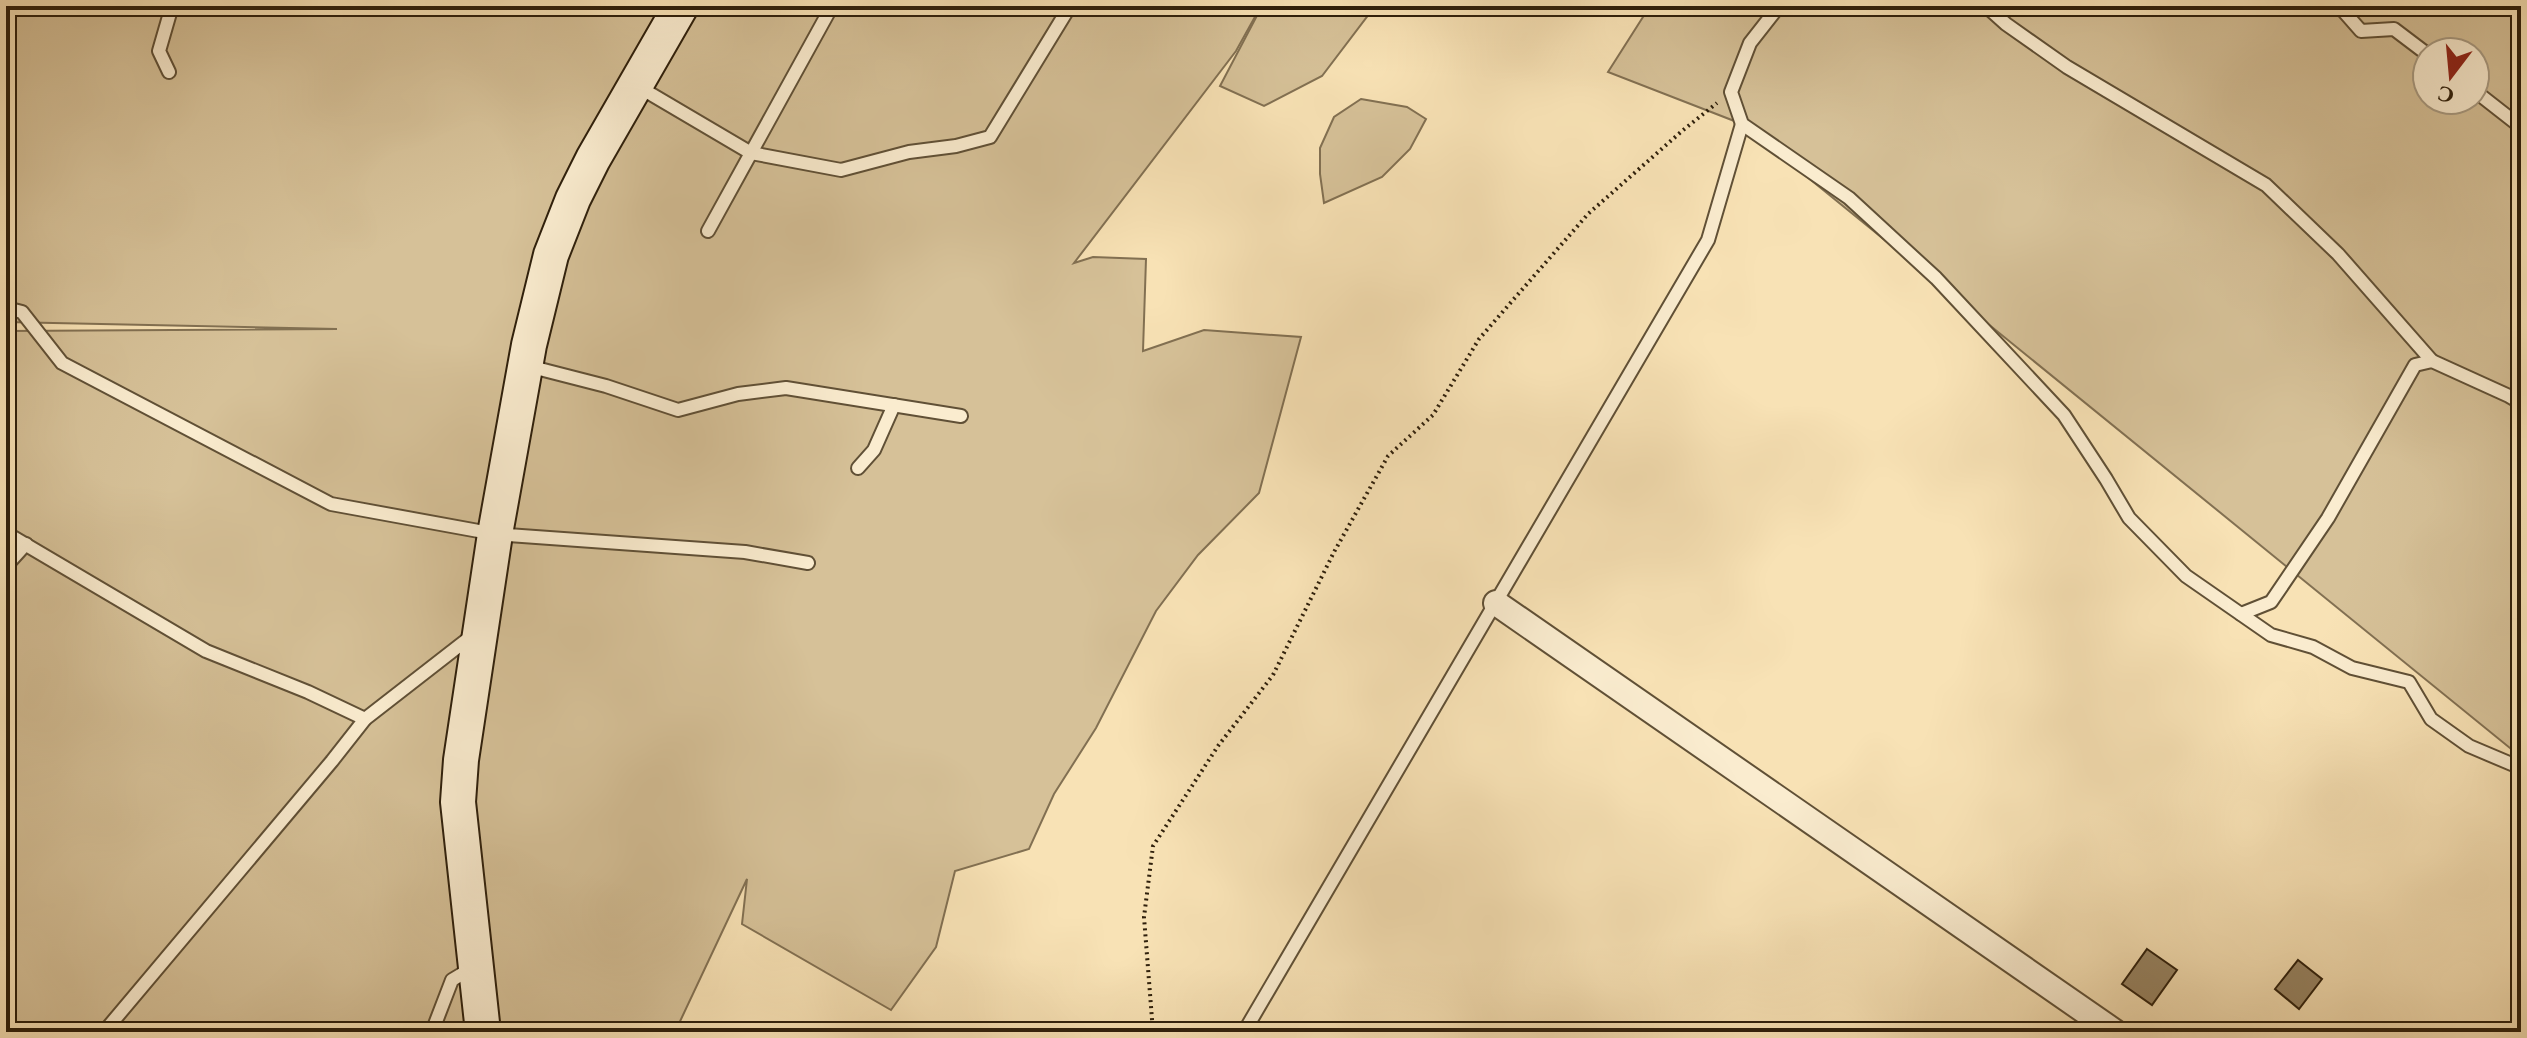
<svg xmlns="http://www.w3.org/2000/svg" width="2527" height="1038" viewBox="0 0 2527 1038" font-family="'EB Garamond',serif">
  <rect width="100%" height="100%" fill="#f8e2b5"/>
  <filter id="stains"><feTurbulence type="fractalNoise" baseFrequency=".0025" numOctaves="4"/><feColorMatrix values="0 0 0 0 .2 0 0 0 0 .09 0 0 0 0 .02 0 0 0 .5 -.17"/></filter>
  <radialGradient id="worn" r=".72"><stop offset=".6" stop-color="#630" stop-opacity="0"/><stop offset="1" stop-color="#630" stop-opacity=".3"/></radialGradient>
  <!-- green -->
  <g fill="#d6c198" stroke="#827052" stroke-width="2" fill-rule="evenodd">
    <path d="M6,6h1255l-25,45 -162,212 19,-6 53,2 -3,92 61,-21 97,7 -42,156 -61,62 -42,56 -60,117 -42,66 -25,55 -74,22 -19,76 -45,63 -149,-86 5,-45 -72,153h-669v-701l331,-2 -331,-7z"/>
    <path d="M1262,6h108l-1,8 -47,62 -58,30 -44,-20z"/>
    <path d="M1650,6h871v751l-779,-633 -134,-52zM2427,52h48v48h-48z"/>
    <path d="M1361,99l46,8 19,12 -16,30 -28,28 -58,26 -4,-29v-26l14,-31z"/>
  </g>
  <!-- building -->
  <g fill="#978463" stroke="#2e1f0b" stroke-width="2">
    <path d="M2147,949l30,21 -25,35 -30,-21z"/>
    <path d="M2298,960l24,19 -23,30 -24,-20z"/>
  </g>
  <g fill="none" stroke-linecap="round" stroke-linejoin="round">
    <defs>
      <g id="lane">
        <path d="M1779,6l-29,37 -19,49 11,32 107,74 87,80 128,137 42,64 23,39 57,58 85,59 42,12 39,21 57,14 22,37 38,27 52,22"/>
        <path d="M1986,6l20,18 61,43 199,118 72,69 94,107"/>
        <path d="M2339,6l22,25 33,-2 33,25"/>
        <path d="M6,16l3,-10"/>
        <path d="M169,72l-10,-21 13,-45"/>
        <path d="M639,87l112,66 90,17 68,-18 47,-6 34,-9 80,-131"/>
        <path d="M2475,91l46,36"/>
        <path d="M708,231l124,-225"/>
        <path d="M6,308l16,4 40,51 269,141 164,30 250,18 63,11"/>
        <path d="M528,366l78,20 72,24 60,-16 48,-6 175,28"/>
        <path d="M858,468l16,-18 20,-45"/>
        <path d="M6,533l200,118 102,41 57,27"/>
        <path d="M6,566l20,-22"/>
        <path d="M2241,614l30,-12 57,-84 87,-153 17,-4 77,35 12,7"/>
        <path d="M104,1032l228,-271 33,-42 108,-84"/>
        <path d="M432,1032l20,-52 20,-12"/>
        <path d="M1244,1032l464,-792 34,-116"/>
      </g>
      <path id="street" d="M1496,603l619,429"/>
      <path id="secondary" d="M483,1032l-25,-230 3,-42 34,-226 34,-189 22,-90 22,-56 20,-40 88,-153"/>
    </defs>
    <!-- lane casing -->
    <use href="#lane" stroke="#605036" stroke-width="16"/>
    <!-- street casing -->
    <use href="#street" stroke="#605036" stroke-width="28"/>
    <!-- secondary casing -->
    <use href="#secondary" stroke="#2e1f0b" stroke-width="38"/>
    <!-- path -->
    <g stroke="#2e1f0b" stroke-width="4" stroke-dasharray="2 4" stroke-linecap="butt">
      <path d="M6,279l8,16"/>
      <path d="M1153,1032l-9,-115 9,-71 65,-100 55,-71 61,-123 54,-96 45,-41 46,-76 109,-125 94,-83 35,-28"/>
    </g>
    <!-- lane -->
    <use href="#lane" stroke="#faeccf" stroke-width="12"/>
    <!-- street -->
    <use href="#street" stroke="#faeccf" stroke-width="24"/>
    <!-- secondary -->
    <use href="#secondary" stroke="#faeccf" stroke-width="34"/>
  </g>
  <!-- margin -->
  <rect width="2527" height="1038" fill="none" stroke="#f8e2b5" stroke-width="32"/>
  <rect x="8" y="8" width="2511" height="1022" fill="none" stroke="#2e1f0b" stroke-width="4"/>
  <rect x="16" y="16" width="2495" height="1006" fill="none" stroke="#2e1f0b" stroke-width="2"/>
  <!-- north arrow -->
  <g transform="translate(2451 76) rotate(196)"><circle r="38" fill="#faeccf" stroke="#a89a81" stroke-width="2"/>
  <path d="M0-6L14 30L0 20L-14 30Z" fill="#8f2418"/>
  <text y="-12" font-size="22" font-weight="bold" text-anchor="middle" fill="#2e1f0b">С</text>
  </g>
  <rect width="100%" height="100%" filter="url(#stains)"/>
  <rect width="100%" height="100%" fill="url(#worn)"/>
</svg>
